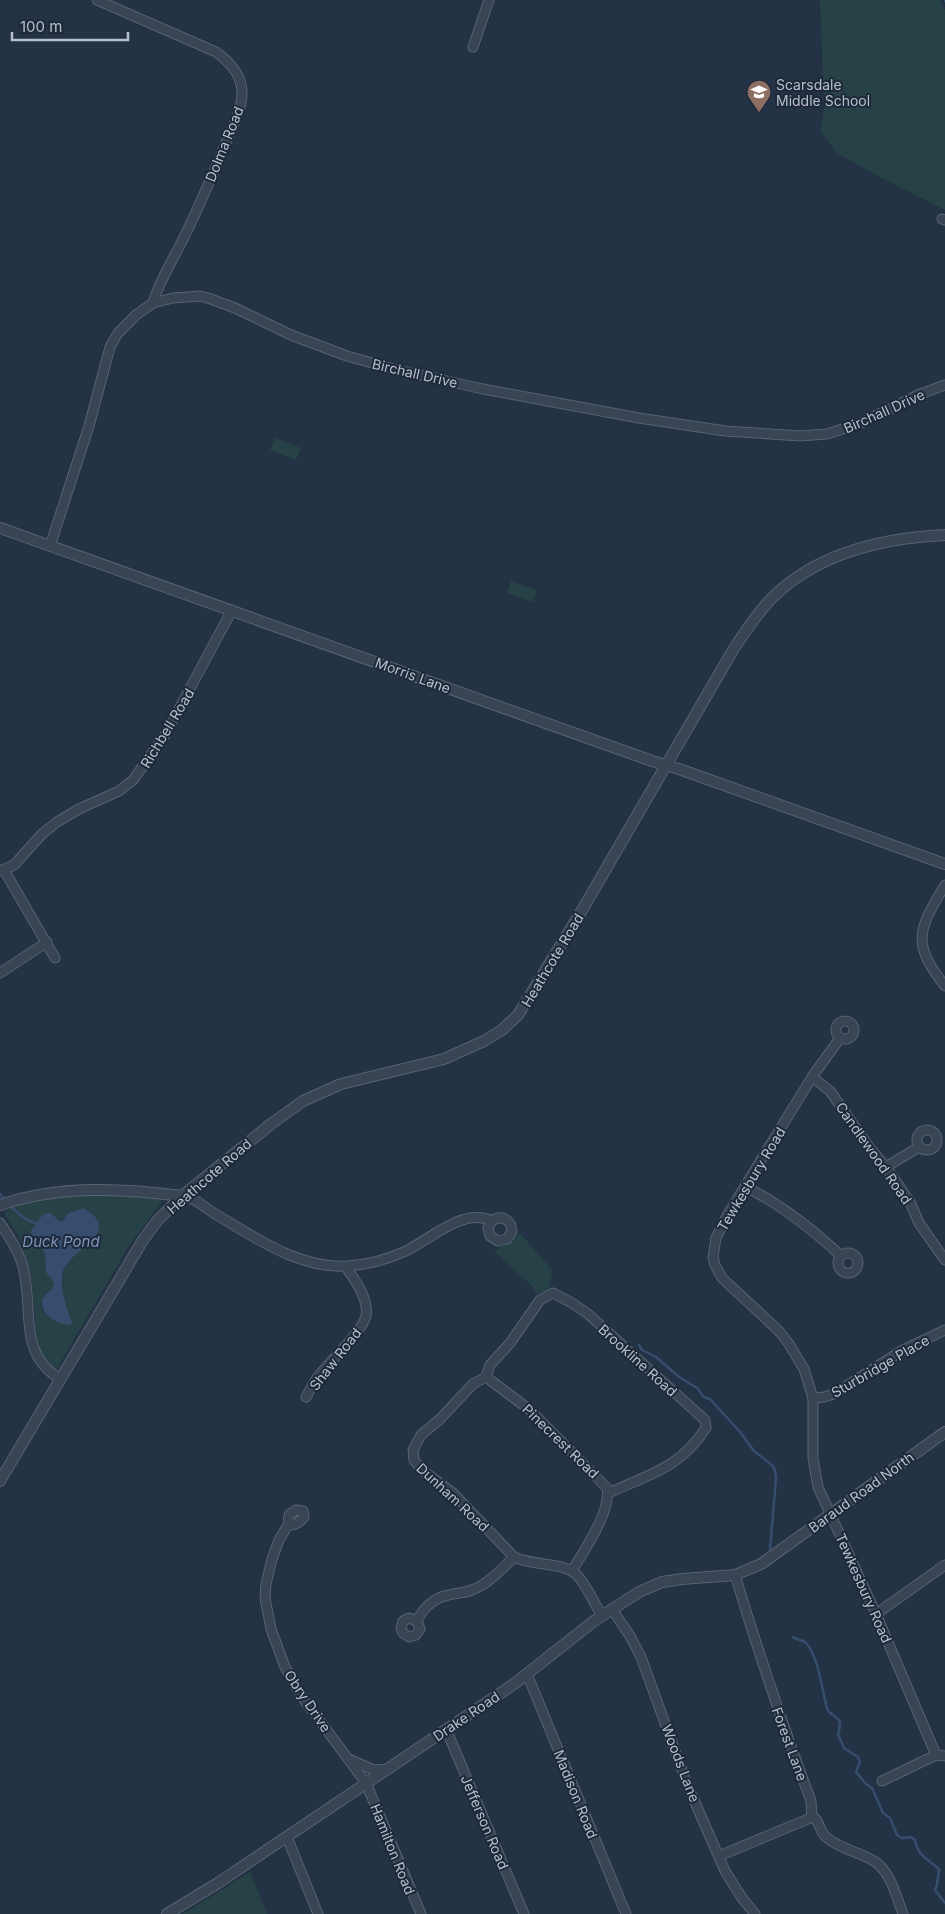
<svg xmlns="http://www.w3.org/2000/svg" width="945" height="1914" viewBox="0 0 945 1914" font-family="Inter,sans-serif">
  <rect width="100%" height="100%" fill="#243245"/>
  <!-- green -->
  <g fill="#274246" fill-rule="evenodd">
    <path d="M820,0h120l5,10v200l-69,-35 -38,-21 -17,-22 3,-27z"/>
    <path d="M275,438l26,10 -5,12 -26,-10z"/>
    <path d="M511,581l26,9 -4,12 -26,-9z"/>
    <path d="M92,1195l66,3 4,4 -32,42 -74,126 -15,-16 -4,-10 -6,-70 -11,-35 -16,-26c17,-16 65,-17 88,-18zM67,1216l32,12c-6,14 -18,20 -28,31 -16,16 -6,45 1,63 -13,3 -29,-4 -31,-18l12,-17 1,-4c-13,-17 -5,-14 -10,-30 -3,-8 -8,-14 -14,-21l5,-9 20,-6 5,5 3,-1z"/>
    <path d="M520,1233l33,38 -5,19 -12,4 -3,-7 -39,-36z"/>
    <path d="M250,1872l17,42h-84z"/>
  </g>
  <!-- water -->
  <path fill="#374d6e" d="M83,1208c44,25 -13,39 -20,64 -4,15 4,37 9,50l-1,3c-15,-1 -31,-9 -29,-26l11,-12 1,-4 -8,-11 -1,-17 -3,-8 -12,-15 13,-18 8,-1 8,8h4l4,-7z"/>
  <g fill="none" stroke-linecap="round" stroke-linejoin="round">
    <!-- stream -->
    <g stroke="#374d6e" stroke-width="2.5">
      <path d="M945,0v1"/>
      <path d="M0,1194l5,6"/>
      <path d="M10,1206l14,12 11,5"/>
      <path d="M639,1345l3,5 14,7 23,20 18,11 7,9 6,2 31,34 13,18 18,14 3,5 1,9 -6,70"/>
      <path d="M793,1637c4,3 11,3 14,7 12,15 15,47 20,64 4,12 18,5 11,26l6,14 14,9 2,5 -4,10 10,12 6,4 11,25 7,5 7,17 5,3 9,-1 4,3c4,18 12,18 24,29l-2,16 -2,5 10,13"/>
    </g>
    <defs>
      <g id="minor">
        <path d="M97,0l119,52c14,10 26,23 26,41 0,17 -10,35 -16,50 -14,33 -28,67 -44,98 -10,21 -23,40 -29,62"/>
        <path d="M473,47l16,-47"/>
        <path d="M942,219l3,1"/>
        <path d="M50,546l39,-120 21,-79 8,-14 18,-18 17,-12 20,-5 27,-2 8,2 27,10 56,27 56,21 50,14 86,19 156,29 86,13 75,5 27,-2 34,-11 57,-28 27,-10"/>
        <path d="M4,870l51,88"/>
        <path d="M0,871l14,-6 28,-31 15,-12 22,-13 40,-18 14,-11 32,-45 67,-125"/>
        <path d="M945,885c-27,45 -34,58 0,101"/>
        <path d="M0,973l47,-31"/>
        <circle cx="845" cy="1030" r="9"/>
        <path d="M840,1038l-28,39 -84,137 -12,24 -3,19 2,8 7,13 57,53 10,13 15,25 9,29v60l5,29 58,127 60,141"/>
        <path d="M812,1077l18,14 39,56 17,20 24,35 9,21 26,37"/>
        <circle cx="927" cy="1140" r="10"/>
        <path d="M886,1167l33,-20"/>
        <path d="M746,1187c36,18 65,41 95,69"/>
        <path d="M182,1196c14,2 22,11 33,18 40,23 83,55 132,52 20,-1 41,-7 59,-15 25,-12 57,-44 86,-30 10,-7 19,-1 20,10l-5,8 -9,2 -8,-5 -2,-8 4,-7"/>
        <path d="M0,1223c9,13 19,28 23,44 11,42 -6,86 37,112"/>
        <circle cx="848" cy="1263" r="10"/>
        <path d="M486,1377l4,-12 20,-22 30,-43 13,-7 19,10 16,11 117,106 1,8c-27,41 -57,46 -97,65"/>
        <path d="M486,1377l-13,7 -33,35 -19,16 -8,15 1,10 8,10 31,23 61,64c18,9 50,5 63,18 10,11 17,28 25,41"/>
        <path d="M486,1377l44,33 77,78c5,23 -24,64 -35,83"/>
        <path d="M306,1397c4,-7 7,-14 12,-20 12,-16 44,-45 48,-61 3,-17 -11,-36 -20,-49"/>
        <path d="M813,1398l11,-1 10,-3 69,-44 42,-20"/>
        <path d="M288,1525c7,1 12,-3 16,-8l-1,-6 -7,-1 -7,5 -1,10 -9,15 -7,19 -6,25 -1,14 6,31 14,38 17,30 64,86 55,131"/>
        <path d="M612,1609l18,27 11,21 46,127 38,87 17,27 13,16"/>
        <path d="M876,1614l69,-49"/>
        <path d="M417,1621l-8,-3 -6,3 -2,7 2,5 6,4 7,-2 4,-6 -3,-8c6,-13 18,-24 32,-26 8,-2 15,-2 23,-5 16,-6 30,-21 42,-33"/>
        <path d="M527,1674l99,240"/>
        <path d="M446,1729l78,185"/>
        <path d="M349,1759l25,11 13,-1"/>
        <path d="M882,1781l54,-26 9,1"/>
        <path d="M812,1816c8,4 7,15 14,21 15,13 32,14 48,24 17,11 22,35 29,53"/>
        <path d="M287,1837l31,77"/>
        <path d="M719,1856l89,-37 4,-3 -1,-15c-28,-75 -53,-150 -76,-226"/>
      </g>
      <g id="tertiary">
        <path d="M0,528l652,233 27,8 266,95"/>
        <path d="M0,1205c59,-20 122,-17 182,-9"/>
        <path d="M0,1481l143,-241 14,-19 25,-25 89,-72 32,-23 38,-17 103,-25 40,-18 18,-11 16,-15 60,-98 155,-267c12,-18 24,-37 39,-52 46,-46 111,-60 173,-63"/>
        <path d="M167,1914l51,-31 296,-199 80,-63 45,-29 23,-10 20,-3 53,-4 26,-11 184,-132"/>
      </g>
    </defs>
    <!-- minor casing -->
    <use href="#minor" stroke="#586272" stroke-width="11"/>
    <!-- tertiary casing -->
    <use href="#tertiary" stroke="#586272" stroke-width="12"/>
    <!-- minor -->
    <use href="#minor" stroke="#394455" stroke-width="9"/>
    <!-- tertiary -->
    <use href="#tertiary" stroke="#394455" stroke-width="10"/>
  </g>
  <!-- icons -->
  <defs>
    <symbol id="school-pin" viewBox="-11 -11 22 30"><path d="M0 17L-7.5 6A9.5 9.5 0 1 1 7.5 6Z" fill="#8d6e63" stroke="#1e293a"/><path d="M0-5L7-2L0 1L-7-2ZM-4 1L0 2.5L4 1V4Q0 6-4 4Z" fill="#fff"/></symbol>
  </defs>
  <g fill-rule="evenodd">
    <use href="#school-pin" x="745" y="78" width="28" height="38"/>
  </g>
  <g text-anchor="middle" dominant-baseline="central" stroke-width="4" stroke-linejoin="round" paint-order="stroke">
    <!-- poi labels -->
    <g font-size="14" fill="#b7bfce" stroke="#1e293a" text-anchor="start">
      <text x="776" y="84">Scarsdale<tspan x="776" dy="16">Middle School</tspan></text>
    </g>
    <!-- street labels -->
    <g font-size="14" fill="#b7bfce" stroke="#1e293a">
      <text transform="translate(224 144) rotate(-68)">Dolma Road</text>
      <text transform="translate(415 373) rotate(13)">Birchall Drive</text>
      <text transform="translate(884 411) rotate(-24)">Birchall Drive</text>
      <text transform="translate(413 675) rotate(20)">Morris Lane</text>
      <text transform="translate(167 728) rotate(-59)">Richbell Road</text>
      <text transform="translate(552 960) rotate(-59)">Heathcote Road</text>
      <text transform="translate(874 1153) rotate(55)">Candlewood Road</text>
      <text transform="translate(209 1176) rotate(-41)">Heathcote Road</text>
      <text transform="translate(751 1179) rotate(-59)">Tewkesbury Road</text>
      <text transform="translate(335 1359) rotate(-52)">Shaw Road</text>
      <text transform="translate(638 1360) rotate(42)">Brookline Road</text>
      <text transform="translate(880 1366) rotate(-30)">Sturbridge Place</text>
      <text transform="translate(561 1441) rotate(44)">Pinecrest Road</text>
      <text transform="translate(861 1492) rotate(-36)">Baraud Road North</text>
      <text transform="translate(453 1497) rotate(43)">Dunham Road</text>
      <text transform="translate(864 1588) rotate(66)">Tewkesbury Road</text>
      <text transform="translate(308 1701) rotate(56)">Obry Drive</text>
      <text transform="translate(466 1716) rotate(-34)">Drake Road</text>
      <text transform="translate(790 1744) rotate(70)">Forest Lane</text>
      <text transform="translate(681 1763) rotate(69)">Woods Lane</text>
      <text transform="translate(576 1794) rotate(68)">Madison Road</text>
      <text transform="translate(485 1822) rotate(67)">Jefferson Road</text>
      <text transform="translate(393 1849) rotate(68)">Hamilton Road</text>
    </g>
    <!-- water labels -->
    <g font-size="15" font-style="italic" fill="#7c95b8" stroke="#1e293a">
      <text x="61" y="1241">Duck Pond</text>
    </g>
  </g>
  <!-- scale -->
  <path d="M12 32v8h116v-8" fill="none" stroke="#b7bfce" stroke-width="2.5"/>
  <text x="20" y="32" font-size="15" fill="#b7bfce" stroke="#1e293a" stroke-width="4" paint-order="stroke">100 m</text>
</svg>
